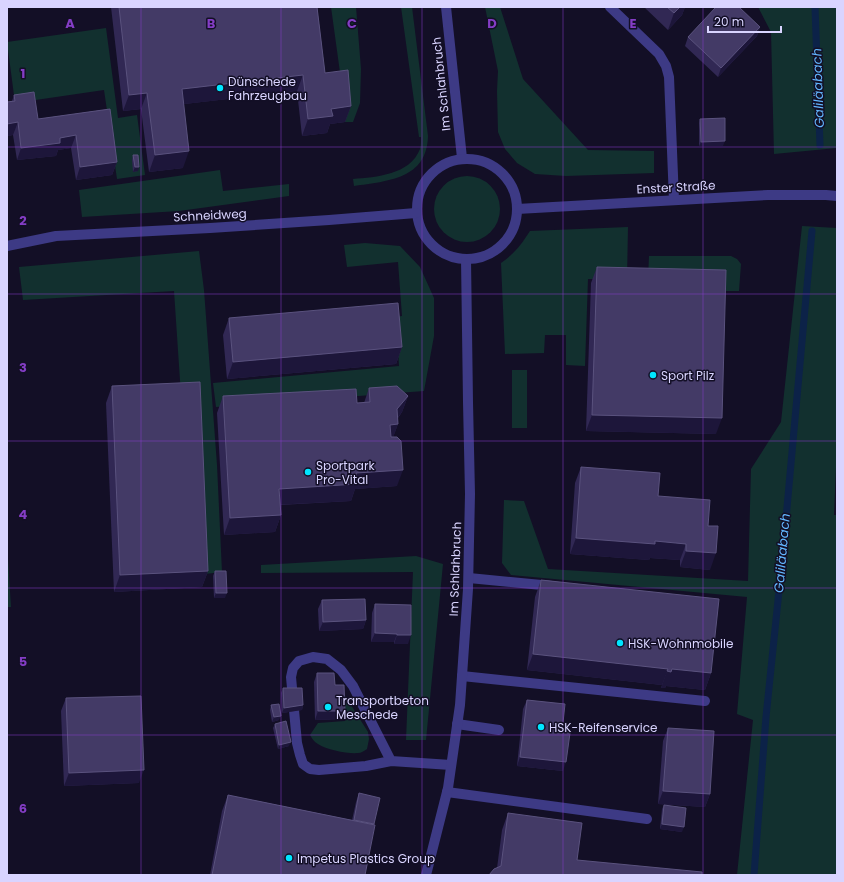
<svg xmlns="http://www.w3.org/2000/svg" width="844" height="882" viewBox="0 0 844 882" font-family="Poppins,sans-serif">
  <rect width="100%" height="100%" fill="#130f26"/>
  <!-- green -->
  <g fill="#12302f">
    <path d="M331,7h25l5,62 -1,34 -7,19h-8l-3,-35z"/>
    <path d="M401,7h11l16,129c-1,43 -40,45 -74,50l-1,-7c23,-2 57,-4 67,-30 1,-3 1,-9 1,-12h-2z"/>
    <path d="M485,7h15l23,72 65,71 66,1v22l-88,3 -31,-2 -18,-11 -12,-14 -7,-17 -1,-41 1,-20z"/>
    <path d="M758,7h79v141l-63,6 -3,-122z"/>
    <path d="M106,28l12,90 19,-3 8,60 -28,4 -13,-89 -89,13 -8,-61z"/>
    <path d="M220,170l3,21 66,-7v12l-110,15 -97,6 -3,-27z"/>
    <circle cx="467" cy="209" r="33"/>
    <path d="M802,226l35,2v216l-3,71h3v360h-100l16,-155 -16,-6 10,-117 -236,-22 -9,-12 2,-63 20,1 24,68 200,12 3,-112 30,-47z"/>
    <path d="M628,227l-1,52h-39l-3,87 -19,-1v-30h-21l-1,18 -39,1 -4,-91c14,-10 20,-18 29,-32z"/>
    <path d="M365,243l35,3 20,21 14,31v38l-10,55 -208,16 -3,-24 186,-17 -3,-49 6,-1 -4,-54 -51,5 -3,-22z"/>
    <path d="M199,251l5,39 13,175 5,107 -17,2 -24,-179 -7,-104 -151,9 -4,-33z"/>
    <path d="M649,256h82l6,3 4,5 -2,27h-13v-11l-78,-1z"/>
    <rect x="512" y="370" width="15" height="58"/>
    <path d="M7,542l4,65h-4z"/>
    <path d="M416,556l27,8 -17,176h-20l7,-168 -152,1v-8z"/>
    <path d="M344,694l24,38 1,7 -2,10c-3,2 -6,4 -9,4 -10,1 -31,-3 -40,-9 -4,-2 -6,-6 -8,-9l8,-12 27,-2z"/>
  </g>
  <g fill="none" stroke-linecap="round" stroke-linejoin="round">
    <!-- stream -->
    <g stroke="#0c2248" stroke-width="7">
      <path d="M815,7l5,138"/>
      <path d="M754,875l12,-158 17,-165 29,-321"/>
    </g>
    <!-- service -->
    <g stroke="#3d3a85" stroke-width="10">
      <path d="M610,7l49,47 7,12 3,11 5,123"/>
      <path d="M469,578l83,8"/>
      <path d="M462,676l243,25"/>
      <path d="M457,724l42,6"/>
      <path d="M391,761l-25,5 -47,4 -9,-1 -7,-5 -3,-9 -3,-12 -6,-66 2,-9 6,-7 14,-4 14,2 14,11 12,16 38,75 60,4"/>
      <path d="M447,792l200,27"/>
    </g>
    <!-- minor -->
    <g stroke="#3d3a85" stroke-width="10">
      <path d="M446,7l16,151"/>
      <circle cx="467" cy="209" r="50"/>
      <path d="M517,209l251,-14h58l11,1"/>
      <path d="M7,246l49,-10 154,-8 119,-8 87,-7"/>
      <path d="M426,875l22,-87 12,-83 8,-116 2,-95 -2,-92 -2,-143"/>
    </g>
  </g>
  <!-- wall -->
  <g fill="#312854">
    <path d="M111,7h206l8,66 26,33 -6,16 -15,2 -3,9 -25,3 -5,-45 -113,13 -1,64 -34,4 -8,-63 -18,2z"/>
    <path d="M644,7h41l-3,8 -14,15z"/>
    <path d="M760,27l-3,9 -39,41 -33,-31 3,-9z"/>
    <path d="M14,95l24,24 72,-10 7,53 -5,13 -36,5 -5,-32 -13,2 -2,6 -39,4 -4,-25 -6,1v-34l5,-1z"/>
    <path d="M700,119l23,27h-24v-23z"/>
    <path d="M133,155l5,16 -5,1 -1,-12z"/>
    <path d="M597,267l119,167 -130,-3 5,-148z"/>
    <path d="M229,318l173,29 -6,17 -169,15 -4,-44z"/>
    <path d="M112,386l96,185 -6,16 -88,5 -8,-189z"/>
    <path d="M369,388l39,8 -6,16 -4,6v6l-5,13 4,49 -42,3 -4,12 -71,4 1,10 -6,17 -51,3 -7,-122 6,-17 134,7h7z"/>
    <path d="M581,467l127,59 2,44 -30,-3v-7l-30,-2 -1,2 -79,-6 5,-71z"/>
    <path d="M215,571l10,27h-11l-1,-22z"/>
    <path d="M541,580l170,93 -6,17 -39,-4 -1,2h-4l1,-3 -135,-15 8,-73z"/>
    <path d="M322,600l44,20 -3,9 -44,2 -1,-22z"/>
    <path d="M375,604l33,40h-14v-2h-23l1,-29z"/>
    <path d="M317,673l18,12 10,26 -3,8 -27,1 -1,-38z"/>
    <path d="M283,688l20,17 -1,5 -20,3 -1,-20z"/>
    <path d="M66,698l73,85 -75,3 -3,-75z"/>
    <path d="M527,700l35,32 1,39 -46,-5 6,-57z"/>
    <path d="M271,705l8,15 -7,2 -2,-12z"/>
    <path d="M275,724l14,22 -11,3 -5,-21z"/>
    <path d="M668,728l42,66 -5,13 -47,-3 5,-63z"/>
    <path d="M359,793l15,31 -9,51h-155l12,-64 6,-16 124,25 4,-18z"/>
    <path d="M664,805l18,27 -22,-3 2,-20z"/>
    <path d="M508,813l69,47 -80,8 5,-38z"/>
  </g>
  <!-- shaded-wall -->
  <g fill="#1d163a">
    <path d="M680,7h5l-3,8 -14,15 6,-17z"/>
    <path d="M760,27l-3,9 -39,41 3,-9z"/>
    <path d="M303,75l-6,16 -121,14 6,-16z"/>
    <path d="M147,93l-6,16 -18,2 6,-16z"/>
    <path d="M351,106l-6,16 -15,2 -3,9 -25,3 6,-17 23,-10z"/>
    <path d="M18,122l-5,13 -6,1v-12z"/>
    <path d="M76,135l-5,13 -13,2 -2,6 -39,4 4,-12 39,-10z"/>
    <path d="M725,141l-2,5h-24l2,-4z"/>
    <path d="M189,151l-6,17 -34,4 6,-17z"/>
    <path d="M117,162l-5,13 -36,5 4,-13z"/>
    <path d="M135,167h4l-1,4 -5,1z"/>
    <path d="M402,347l-6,17 -169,15 6,-17z"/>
    <path d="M408,396l-6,16 -10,13 6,-1 -6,17h-8l13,-32z"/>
    <path d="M592,415l130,3 -6,16 -130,-3z"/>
    <path d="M403,470l-6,16 -42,3 -4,12 -78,4 6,-16 77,-16z"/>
    <path d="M281,515l-6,17 -51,3 6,-17z"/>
    <path d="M576,538l79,3 31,3 -6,16 -30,-2 -1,2 -79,-6z"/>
    <path d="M686,551l30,2 -6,17 -30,-3z"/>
    <path d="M208,571l-6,16 -88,5 6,-17z"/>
    <path d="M216,593h11l-2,5h-11z"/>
    <path d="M366,620l-3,9 -44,2 4,-9z"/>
    <path d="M375,633l22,1 -3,8h-23z"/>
    <path d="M397,635h14l-3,9h-14z"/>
    <path d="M533,654l135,15 -6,16 -135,-15z"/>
    <path d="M672,669l39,4 -6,17 -39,-4 -1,2h-4l6,-17z"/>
    <path d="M303,705l-1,5 -20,3 2,-5z"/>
    <path d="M318,711h27l-3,8 -27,1z"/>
    <path d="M281,716l-2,4 -7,2 2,-5z"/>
    <path d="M291,742l-2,4 -11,3 1,-4z"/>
    <path d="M520,757l46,5 -3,9 -46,-5z"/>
    <path d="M144,770l-5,13 -75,3 5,-13z"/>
    <path d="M663,791l47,3 -5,13 -47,-3z"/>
    <path d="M662,824l22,3 -2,5 -22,-3z"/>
  </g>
  <!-- building -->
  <g fill="#433a66" stroke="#5a527e">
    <path d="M119,7h198l8,66 23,-3 3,36 -20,3 2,7 -25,3 -5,-44 -121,14 7,62 -34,4 -8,-62 -18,2z"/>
    <path d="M667,7h13l-6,6z"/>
    <path d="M716,7h23l21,20 -39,41 -33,-31z"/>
    <path d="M34,92l4,27 72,-10 7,53 -37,5 -4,-32 -16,3v5l-39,5 -3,-26 -11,2v-22l8,-1 -1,-6z"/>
    <path d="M725,118v23l-24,1 -1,-23z"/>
    <path d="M133,155h5l1,12h-4z"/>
    <path d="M597,267l129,3 -4,148 -130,-3z"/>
    <path d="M398,303l4,44 -169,15 -4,-44z"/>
    <path d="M200,382l8,189 -88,4 -8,-189z"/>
    <path d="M397,386l11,10 -11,13 1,15 -8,1 1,12h6l4,4 2,29 -47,3 1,11 -78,5 2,26 -51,3 -7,-122 133,-7 1,14 13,-1 -1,-14z"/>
    <path d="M581,467l79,6 -2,23 52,4 -2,26h10l-2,27 -30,-2v-7l-31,-3v3l-79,-6z"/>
    <path d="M215,571h11l1,22h-11z"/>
    <path d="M541,580l178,19 -8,74 -39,-4 -1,3 -4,-1 1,-2 -135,-15z"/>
    <path d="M365,599l1,21 -43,2 -1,-22z"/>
    <path d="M375,604l36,1v30h-14v-1l-22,-1z"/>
    <path d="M317,673h17l1,12h9l1,26h-27z"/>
    <path d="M283,688h19l1,17 -19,3z"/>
    <path d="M141,696l3,74 -75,3 -3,-75z"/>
    <path d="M527,700l38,4 -3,28 8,1 -4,29 -46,-5z"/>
    <path d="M279,704l2,12 -7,1 -3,-12z"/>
    <path d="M286,721l5,21 -12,3 -4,-21z"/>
    <path d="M668,728l46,3 -4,63 -47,-3z"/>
    <path d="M359,793l21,5 -6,26 -20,-4z"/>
    <path d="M228,795l147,30 -10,50h-153z"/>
    <path d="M664,805l22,3 -2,19 -22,-3z"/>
    <path d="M508,813l74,10 -5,37 125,12v3h-213l5,-6 7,-3z"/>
  </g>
  <!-- grid -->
  <path fill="none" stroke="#843dc5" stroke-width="1" stroke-opacity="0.55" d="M141,7v868M281,7v868M422,7v868M563,7v868M703,7v868M7,147h830M7,294h830M7,441h830M7,588h830M7,735h830"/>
  <!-- markers -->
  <g fill="#00e5ff" stroke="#130f26" stroke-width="1.5">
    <circle cx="220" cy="88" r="4"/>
    <circle cx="653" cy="375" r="4"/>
    <circle cx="308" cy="472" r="4"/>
    <circle cx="620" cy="643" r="4"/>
    <circle cx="328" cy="707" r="4"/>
    <circle cx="541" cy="727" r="4"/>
    <circle cx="289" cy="858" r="4"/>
  </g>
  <g text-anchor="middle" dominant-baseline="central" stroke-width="3" stroke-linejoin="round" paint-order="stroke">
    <!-- poi labels -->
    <g font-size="12" fill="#d9d4ff" stroke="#130f26" text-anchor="start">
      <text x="228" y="81">Dünschede<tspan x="228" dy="14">Fahrzeugbau</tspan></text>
      <text x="661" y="375">Sport Pilz</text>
      <text x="316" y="465">Sportpark<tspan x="316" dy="14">Pro-Vital</tspan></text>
      <text x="628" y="643">HSK-Wohnmobile</text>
      <text x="336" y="700">Transportbeton<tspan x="336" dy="14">Meschede</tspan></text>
      <text x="549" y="727">HSK-Reifenservice</text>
      <text x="297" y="858">Impetus Plastics Group</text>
    </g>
    <!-- street labels -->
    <g font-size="12" fill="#d9d4ff" stroke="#130f26">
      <text transform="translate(441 84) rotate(-96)">Im Schlahbruch</text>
      <text transform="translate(676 187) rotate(-3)">Enster Straße</text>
      <text transform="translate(210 215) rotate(-3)">Schneidweg</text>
      <text transform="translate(455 569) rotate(-88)">Im Schlahbruch</text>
    </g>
    <!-- water labels -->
    <g font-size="13" font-style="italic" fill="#62b6ff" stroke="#130f26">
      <text transform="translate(818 88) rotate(-92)">Galiläabach</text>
      <text transform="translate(782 553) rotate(-85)">Galiläabach</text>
    </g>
  </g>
  <g font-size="13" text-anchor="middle" font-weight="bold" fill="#843dc5" stroke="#130f26" stroke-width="3" stroke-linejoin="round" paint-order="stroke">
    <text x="70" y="28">A</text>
    <text x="211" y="28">B</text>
    <text x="352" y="28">C</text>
    <text x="492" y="28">D</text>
    <text x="633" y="28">E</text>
    <text x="23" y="78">1</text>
    <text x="23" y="225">2</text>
    <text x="23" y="372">3</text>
    <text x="23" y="519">4</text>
    <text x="23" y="666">5</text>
    <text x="23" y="813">6</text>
  </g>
  <!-- border -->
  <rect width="844" height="882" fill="none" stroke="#d9d4ff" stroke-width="16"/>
  <!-- scale -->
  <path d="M708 26v6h73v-6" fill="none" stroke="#d9d4ff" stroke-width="2"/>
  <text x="714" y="26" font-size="12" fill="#d9d4ff" stroke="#130f26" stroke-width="3" paint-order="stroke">20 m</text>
</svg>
